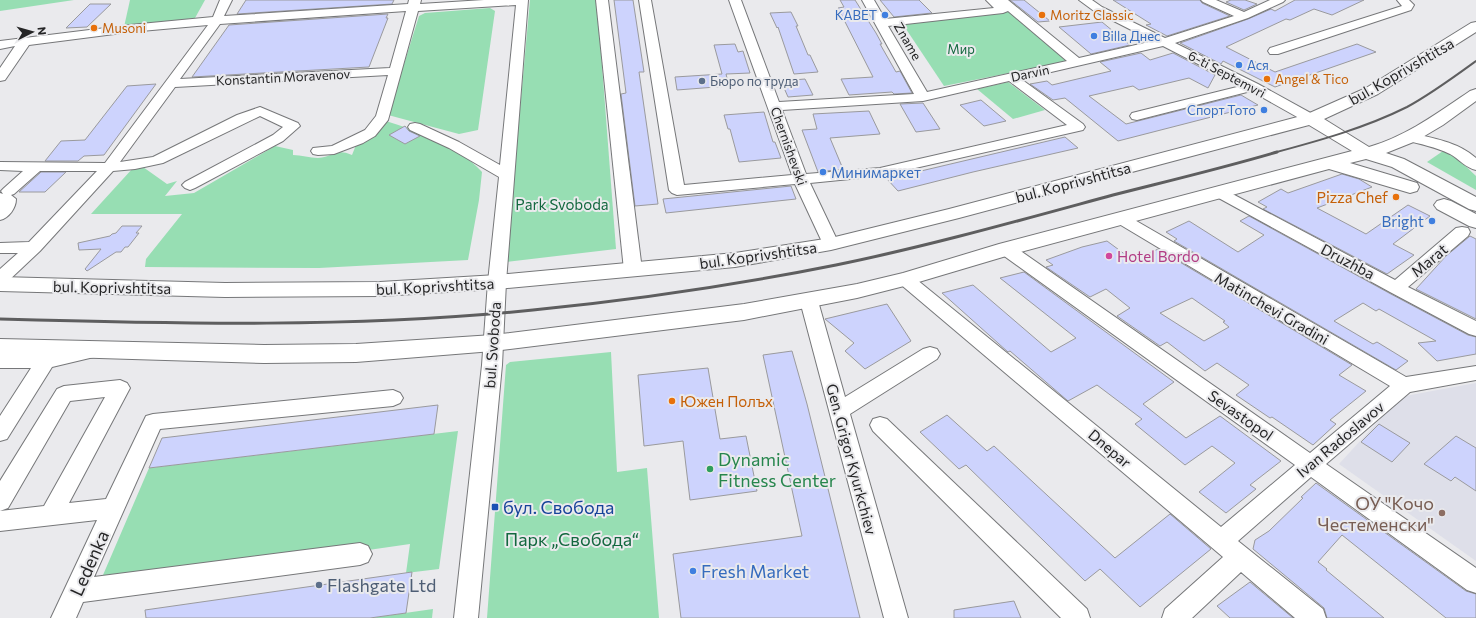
<svg xmlns="http://www.w3.org/2000/svg" width="1476" height="618" viewBox="0 0 1476 618" font-family="Commissioner,sans-serif">
  <rect width="100%" height="100%" fill="#eaeaed"/>
  <!-- built -->
  <path fill="#dedfe9" d="M1476,383v178l-137,-97 57,-62 9,-6z"/>
  <!-- green -->
  <g fill="#97deb3">
    <path d="M0,0h74l-74,11z"/>
    <path d="M130,0h75l-10,18 -71,9z"/>
    <path d="M530,0h67l19,249 -110,13z"/>
    <path d="M490,8l5,3 -17,119 -19,4 -71,-19 31,-99 6,-3z"/>
    <path d="M1008,11l62,50 -126,25 -42,-63z"/>
    <path d="M1008,82l37,28 -32,9 -36,-30z"/>
    <path d="M386,121c32,10 73,25 96,51l-3,28 -11,60 -149,8 -174,-1 1,-8 36,-45h-91l42,-46 10,-1 24,17 10,-3 -12,15 29,-3 81,-47 18,4v5c8,0 17,3 25,3 16,-1 17,-10 34,-3l4,-10z"/>
    <path d="M1443,151l14,7 19,18v14l-49,-28z"/>
    <path d="M611,352l6,120 30,-4 12,150h-172l19,-253 4,-3z"/>
    <path d="M458,431l-19,138 -33,4 4,-29 -313,45 52,-121z"/>
    <path d="M433,609l-1,9h-62z"/>
  </g>
  <!-- building -->
  <g fill="#cdd3fd" stroke="#9a9a9d" fill-rule="evenodd">
    <path d="M246,0h148l-2,4 -155,10z"/>
    <path d="M614,0h19l11,72h-5l19,132 -23,2 -14,-112 5,-1z"/>
    <path d="M840,0h15l21,33 6,11h-2l16,28 4,-1 12,22 -18,1 -2,-2 -43,3 -8,-16 32,-2 -35,-69 6,-1z"/>
    <path d="M880,0h39l13,13 -38,4z"/>
    <path d="M1010,0h14l26,21 -12,1z"/>
    <path d="M1113,0h87l2,3 28,13 -63,20 -21,-11 5,-1z"/>
    <path d="M1231,0h14l12,4 -13,6 -18,-8z"/>
    <path d="M1295,0h69l-32,15 -18,-6 -24,11 -4,-1 -60,28 49,25 82,-28 19,8 -101,35 -52,-26 -2,3 -41,-21 68,-24 23,-10 4,2z"/>
    <path d="M90,4h21l-24,23 -21,1z"/>
    <path d="M791,12l7,14h-2l12,29h2l8,17 -24,2 -16,-47 -1,1 -7,-15z"/>
    <path d="M388,14l-2,4h2l-19,49 -177,10 37,-52z"/>
    <path d="M1102,22l28,23 -39,9 -32,-27z"/>
    <path d="M735,44l3,8 5,-1 7,22 -24,1 3,12 -52,4 -2,-13 47,-3 -8,-29z"/>
    <path d="M1141,53l9,7 23,-7 42,22 -7,13 -19,-10 -50,12 -6,-4 -44,10 37,28 115,-29 17,10 -140,36 -53,-43 -12,2 -23,-16 17,-3 5,4 59,-14 -11,-9z"/>
    <path d="M805,79l8,16 -25,2 -7,-16z"/>
    <path d="M156,84l-52,71 -20,1 -6,5h-33l16,-20 24,-1 42,-54z"/>
    <path d="M981,100l25,21 -22,5 -24,-21z"/>
    <path d="M923,103l17,26 -24,3 -16,-28z"/>
    <path d="M869,111l11,23 -50,4 13,31 -25,3 -16,-42 15,-1 -4,-15z"/>
    <path d="M764,112l9,30h2l6,16 -42,4 -9,-33h-2l-4,-14z"/>
    <path d="M405,126l4,5 11,5 -15,8 -16,-9z"/>
    <path d="M1065,137l13,11 -105,24 -75,19 -11,-12z"/>
    <path d="M41,172h25l-21,20h-26z"/>
    <path d="M1342,174l17,5 13,8 -55,21 49,26 42,-29 22,11 -37,28 21,11 -27,19 -124,-65 4,-2 -9,-5 23,-13 7,4z"/>
    <path d="M791,186l5,13 -130,14 -3,-14z"/>
    <path d="M1249,216l140,77 79,42 8,2v17l-39,7 -19,-18 18,-2 -57,-32 -3,2 -13,-8 -29,18 39,23 4,-2 31,19 -12,9 -222,-129 3,-2 -11,-7 23,-11 49,31 26,-17 -24,-14z"/>
    <path d="M122,226h20l-6,7h3l-11,14h-3l-4,5h-5l-29,19 -2,-2 16,-20 -22,1 -1,-7 32,-7 2,-2 4,-1z"/>
    <path d="M1470,236l6,3v80l-60,-30 30,-33z"/>
    <path d="M1107,241l27,20 24,-12 194,116 -13,10 27,16 -36,29 6,4 -23,21 -41,-28 -2,1 -34,-23 13,-10 -32,-22 -12,8 -38,-29 -7,4 -43,-30 13,-8 -24,-19 -16,8 -44,-30 7,-2 -7,-5 36,-13zM1192,298l33,23 -2,1 6,5 -25,14 -44,-28z"/>
    <path d="M1024,272l150,110 -31,22 43,34 34,-22 61,45 -31,24 6,4 -30,24 -27,-21 36,-29 -23,-17 -27,19 -50,-41 7,-5 -45,-34 -29,16 -58,-50 -2,1 -66,-59 31,-8 78,67 25,-14 -76,-60z"/>
    <path d="M887,304l24,37 -46,28 -20,-18 9,-8 -29,-24z"/>
    <path d="M792,351l15,53 53,214h-179l-8,-64 129,-18 -39,-181z"/>
    <path d="M708,368l12,71 26,-3 11,55 -67,9 -7,-59 -39,5 -6,-71z"/>
    <path d="M438,405l-4,29 -285,34 13,-30z"/>
    <path d="M947,415l40,36 7,-5 121,112 55,-44 41,35 -71,58 -40,-38 -15,12 -119,-116 -7,4 -39,-37z"/>
    <path d="M1379,424l31,19 -18,19 -31,-20z"/>
    <path d="M1456,436l20,12v43l-21,-14 -4,4 -27,-17z"/>
    <path d="M1316,483l150,108 10,3v24h-30l-104,-83 -24,27 9,7 -1,1 58,48h-57l-3,-10 -71,-59 2,-9 14,-9 34,-33 -2,-1z"/>
    <path d="M412,572l-6,41 -36,5h-224l-1,-8z"/>
    <path d="M1250,582l43,36h-63l-13,-12z"/>
    <path d="M1014,601l7,17h-67v-8z"/>
  </g>
  <g fill="none" stroke-linecap="round" stroke-linejoin="round">
    <defs>
      <g id="minor">
        <path d="M220,0h12l-8,16 184,-12 1,-4h12l-1,4 64,-4h44l-22,282 -4,83 -24,253h-24l28,-253 6,-83 11,-105 -50,-29 -39,-18 -2,-3 2,-3 5,-1 5,1 39,18 41,23 16,-160 -98,6 -30,109 -13,16 -12,7 -29,11 -16,1 -5,-1 -2,-3 2,-3 19,-2 33,-16 11,-14 12,-41 -213,12 -55,75 33,-5 84,-42 23,-8 38,16 2,3 -17,15 -88,47 -5,2 -5,-2 -3,-3 3,-3 88,-47 10,-8 -23,-11 -97,47 -28,6 -22,2 -73,80 -34,32 -6,2v-16l18,-16h-18v-10l29,-1 68,-71h-57l-26,23 -3,1 5,4c0,9 -7,19 -16,21v-27l3,1 -2,-3 3,-3 19,-17 -23,-1v-8l105,1 103,-138 -78,7 -101,13 -24,35 -5,1v-13l15,-22 -15,3v-8l130,-16 83,-8zM406,11l-16,57 -210,11 40,-55z"/>
        <path d="M596,0h12l34,270 -3,4 -6,2 -6,-2 -3,-4z"/>
        <path d="M639,0h12l33,185 108,-10 -63,-175h12l38,102 135,-8 -52,-94h12l11,19 109,-11 -8,-8h22l71,58 74,-17 -59,-30 -15,-11h13l10,7 63,31 69,-22 -31,-14 -2,-2h15l28,12 26,-12h15l-2,2 -35,16 -73,25 83,41 58,32 2,3 -2,3 -5,1 -5,-1 -55,-31 -114,29 -5,-1 -2,-3 2,-3 109,-27 -78,-40 -142,33 62,45 2,3 -2,3 -203,46 -70,7 29,61 -2,4 -6,1 -6,-1 -2,-4 -28,-60 -118,11 -5,-2 -3,-3zM1008,11l59,50 -140,31 -39,-66 115,-13zM1009,81l58,44 -187,43 -74,6 -24,-64 141,-9z"/>
        <path d="M1397,0h12l5,5 -3,5 -133,44h-8l-2,-3 2,-3 132,-42z"/>
        <path d="M1410,133c23,5 48,9 66,25v12c-10,-2 -17,-11 -26,-16 -14,-7 -30,-10 -45,-14l-2,-3 2,-3z"/>
        <path d="M1220,188l5,2 170,90 61,-52 6,-1 6,1 2,4 -2,4 -60,51 68,34v15l-7,-2 -79,-42 -175,-96 -3,-3 3,-3z"/>
        <path d="M1120,213l6,2 280,162 70,-11v14l-66,12 -84,72 150,104v25l-9,-3 -156,-113 -73,64 85,68 3,9h-31l-54,-46 -49,46h-30l3,-9 58,-52 -324,-274 -3,-4 3,-4 6,-2 6,2 310,252 74,-62 -295,-212 -2,-4 2,-4 6,-1 6,1 298,208 80,-67 -276,-165 -2,-3 2,-3z"/>
        <path d="M809,295l6,2 3,4 27,96 78,-48 7,-2 7,2 3,5 -3,5 -87,55 58,204h-24l-84,-317 3,-4z"/>
        <path d="M87,345l7,2 2,5 -2,5 -42,10 -45,72 -7,2v-25l31,-48h-31v-14h46z"/>
        <path d="M120,380l7,3 3,5 -61,115 37,-4 40,-83 7,-2 240,-24 7,3 3,5 -3,5 -7,3 -233,23 -66,148 266,-34 8,3 4,8 -4,8 -8,3 -277,37 -7,16h-25l46,-98 -97,11v-20l44,-5 61,-109 -35,4 -62,107 -8,3v-30l57,-92 7,-3z"/>
        <path d="M880,417l7,2 200,190 3,9h-29l-188,-187 -3,-6 3,-6z"/>
      </g>
      <g id="major">
        <path d="M1476,22v10l-98,62 -54,25 45,28c38,-11 70,-35 101,-56l6,-2v12l-33,24 -27,16 -30,12 18,6 72,38v14l-7,-2 -77,-42 -26,-8 -16,4 67,20 2,4 -2,4 -7,2 -81,-24 -316,85 -101,30 -55,14 -113,22 -251,31 -137,11 -92,1 -264,-8v-16l264,6 92,-1 137,-9 251,-31 113,-20 46,-11 96,-29 353,-93 -43,-26 -350,93 -128,32 -96,17 -238,22 -117,7 -155,1 -225,-6v-14l225,6 155,-1 117,-7 238,-22 96,-15 118,-29 356,-94 61,-27 105,-65z"/>
        <path d="M1444,199l7,2 25,13v14l-7,-2 -32,-17 -3,-4 3,-4z"/>
      </g>
    </defs>
    <!-- minor casing -->
    <use href="#minor" stroke="#767779" stroke-width="2"/>
    <!-- major casing -->
    <use href="#major" stroke="#767779" stroke-width="2"/>
    <!-- minor -->
    <use href="#minor" fill="#fff" fill-rule="evenodd"/>
    <!-- major -->
    <use href="#major" fill="#fff" fill-rule="evenodd"/>
    <!-- rail-far1 -->
    <path stroke="#5e5e5f" stroke-width="2" d="M1273,153c45,-12 92,-25 134,-46 24,-13 47,-30 69,-46"/>
    <!-- rail -->
    <path stroke="#5e5e5f" stroke-width="3" d="M0,319c178,5 356,9 533,-9 101,-10 203,-25 303,-45 93,-19 185,-45 277,-70 55,-14 110,-27 164,-43"/>
  </g>
  <!-- markers -->
  <g fill="#3f7fe0" stroke="#eaeaed" stroke-width="1.5">
    <circle cx="885" cy="15" r="4"/>
    <circle cx="1094" cy="36" r="4"/>
    <circle cx="1239" cy="65" r="4"/>
    <circle cx="1264" cy="110" r="4"/>
    <circle cx="823" cy="172" r="4"/>
    <circle cx="1432" cy="221" r="4"/>
    <circle cx="693" cy="571" r="4"/>
  </g>
  <g fill="#e8710a" stroke="#eaeaed" stroke-width="1.5">
    <circle cx="1042" cy="15" r="4"/>
    <circle cx="94" cy="28" r="4"/>
    <circle cx="1267" cy="79" r="4"/>
    <circle cx="1396" cy="197" r="4"/>
    <circle cx="672" cy="401" r="4"/>
  </g>
  <g fill="#5c6f8a" stroke="#eaeaed" stroke-width="1.5">
    <circle cx="702" cy="81" r="4"/>
    <circle cx="319" cy="585" r="4"/>
  </g>
  <circle fill="#d1479c" stroke="#eaeaed" stroke-width="1.5" cx="1109" cy="256" r="4"/>
  <circle fill="#2e9e5b" stroke="#eaeaed" stroke-width="1.5" cx="710" cy="469" r="4"/>
  <rect fill="#1a4fb4" stroke="#eaeaed" stroke-width="1.5" x="491" y="503" width="8" height="8" rx="2"/>
  <circle fill="#8d6e63" stroke="#eaeaed" stroke-width="1.5" cx="1442" cy="513" r="4"/>
  <g text-anchor="middle" dominant-baseline="central" stroke-width="4" stroke-linejoin="round" paint-order="stroke">
    <!-- far-shop labels -->
    <g font-size="13" fill="#366cbe" stroke="#eaeaed" text-anchor="end">
      <text x="877" y="15">KABET</text>
      <text x="1102" y="36" text-anchor="start">Billa Днес</text>
      <text x="1247" y="65" text-anchor="start">Ася</text>
      <text x="1256" y="110">Спорт Тото</text>
    </g>
    <!-- far-food labels -->
    <g font-size="13" fill="#c56008" stroke="#eaeaed" text-anchor="start">
      <text x="1050" y="15">Moritz Classic</text>
      <text x="102" y="28">Musoni</text>
      <text x="1275" y="79">Angel &amp; Tico</text>
    </g>
    <!-- far-street labels -->
    <g font-size="13" fill="#252526" stroke="#eaeaed">
      <text transform="translate(908 41) rotate(60)">Zname</text>
      <text transform="translate(1030 73) rotate(-12)">Darvin</text>
      <text transform="translate(1227 74) rotate(28)">6-ti Septemvri</text>
      <text transform="translate(283 77) rotate(-3)">Konstantin Moravenov</text>
      <text transform="translate(789 146) rotate(70)">Chernishevski</text>
    </g>
    <!-- far-park labels -->
    <g font-size="13" fill="#13683f" stroke="#eaeaed">
      <text x="961" y="49">Мир</text>
    </g>
    <!-- far-service labels -->
    <g font-size="13" fill="#4e5e75" stroke="#eaeaed" text-anchor="start">
      <text x="710" y="81">Бюро по труда</text>
    </g>
    <!-- street labels -->
    <g font-size="15" fill="#252526" stroke="#eaeaed">
      <text transform="translate(1401 71) rotate(-30)">bul. Koprivshtitsa</text>
      <text transform="translate(1073 182) rotate(-15)">bul. Koprivshtitsa</text>
      <text transform="translate(758 255) rotate(-8)">bul. Koprivshtitsa</text>
      <text transform="translate(1429 260) rotate(-40)">Marat</text>
      <text transform="translate(1348 261) rotate(28)">Druzhba</text>
      <text transform="translate(435 286) rotate(-3)">bul. Koprivshtitsa</text>
      <text transform="translate(112 287) rotate(1)">bul. Koprivshtitsa</text>
      <text transform="translate(1272 308) rotate(30)">Matinchevi Gradini</text>
      <text transform="translate(492 345) rotate(-86)">bul. Svoboda</text>
      <text transform="translate(1241 415) rotate(35)">Sevastopol</text>
      <text transform="translate(1340 439) rotate(-40)">Ivan Radoslavov</text>
      <text transform="translate(1110 448) rotate(40)">Dnepar</text>
      <text transform="translate(852 459) rotate(75)">Gen. Grigor Kyurkchiev</text>
    </g>
    <!-- shop labels -->
    <g font-size="15" fill="#366cbe" stroke="#eaeaed" text-anchor="start">
      <text x="831" y="172">Минимаркет</text>
      <text x="1424" y="221" text-anchor="end">Bright</text>
    </g>
    <!-- food labels -->
    <g font-size="15" fill="#c56008" stroke="#eaeaed" text-anchor="end">
      <text x="1388" y="197">Pizza Chef</text>
      <text x="680" y="401" text-anchor="start">Южен Полъх</text>
    </g>
    <!-- park labels -->
    <g font-size="15" fill="#13683f" stroke="#eaeaed">
      <text x="562" y="204">Park Svoboda</text>
    </g>
    <!-- hotel labels -->
    <g font-size="15" fill="#b23c85" stroke="#eaeaed" text-anchor="start">
      <text x="1117" y="256">Hotel Bordo</text>
    </g>
    <!-- near-leisure labels -->
    <g font-size="18" fill="#27864d" stroke="#eaeaed" text-anchor="start">
      <text x="718" y="459">Dynamic<tspan x="718" dy="21">Fitness Center</tspan></text>
    </g>
    <!-- near-education labels -->
    <g font-size="18" fill="#785e54" stroke="#eaeaed" text-anchor="end">
      <text x="1434" y="503">ОУ "Кочо<tspan x="1434" dy="21">Честеменски"</tspan></text>
    </g>
    <!-- near-transit labels -->
    <g font-size="18" fill="#164399" stroke="#eaeaed" text-anchor="start">
      <text x="503" y="507">бул. Свобода</text>
    </g>
    <!-- near-park labels -->
    <g font-size="18" fill="#13683f" stroke="#eaeaed">
      <text x="572" y="539">Парк „Свобода“</text>
    </g>
    <!-- near-street labels -->
    <g font-size="18" fill="#252526" stroke="#eaeaed">
      <text transform="translate(89 563) rotate(-66)">Ledenka</text>
    </g>
    <!-- near-shop labels -->
    <g font-size="18" fill="#366cbe" stroke="#eaeaed" text-anchor="start">
      <text x="701" y="571">Fresh Market</text>
    </g>
    <!-- near-service labels -->
    <g font-size="18" fill="#4e5e75" stroke="#eaeaed" text-anchor="start">
      <text x="327" y="585">Flashgate Ltd</text>
    </g>
  </g>
  <!-- north arrow -->
  <g transform="translate(32 32) rotate(84)" stroke="#eaeaed" stroke-width="3" paint-order="stroke">
  <path d="M0-3L7 15L0 10L-7 15Z" fill="#252526"/>
  <text y="-6" font-size="11" font-weight="bold" text-anchor="middle" fill="#252526">N</text>
  </g>
</svg>
